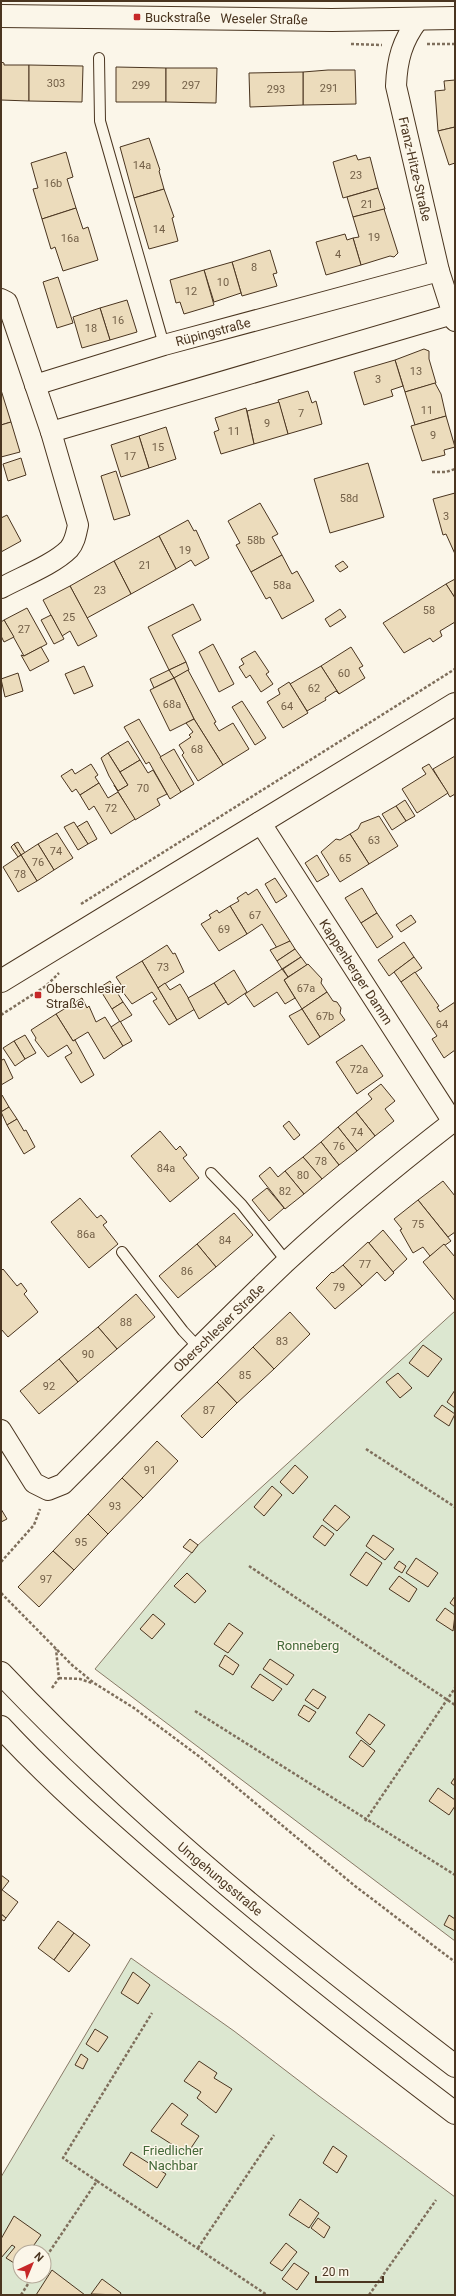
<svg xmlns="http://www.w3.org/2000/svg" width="456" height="2296" viewBox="0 0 456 2296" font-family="Roboto,sans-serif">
  <rect width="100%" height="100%" fill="#fbf6e9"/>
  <!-- green -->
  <g fill="#dce7d0" stroke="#887966" fill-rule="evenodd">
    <path d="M455,1311v630l-360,-272 103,-124z"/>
    <path d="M131,1958l103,73 85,65 136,101v98h-454v-118zM20,2252h24v24h-24z"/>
  </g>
  <!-- building -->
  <g fill="#ecdcbc" stroke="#4a3520">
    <path d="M1,62l3,1v2h25v36l-28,-1z"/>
    <path d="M29,65l54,1 -1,36 -53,-1z"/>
    <path d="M116,67l50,1v34h-50z"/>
    <path d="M166,68h51l-1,35 -50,-1z"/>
    <path d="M328,70h27l1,34 -53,1v-33z"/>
    <path d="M303,72v33l-53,2 -1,-34z"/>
    <path d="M455,80v47l-17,4 -3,-40 10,-1 -1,-9z"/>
    <path d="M455,127v36l-6,2 -11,-34z"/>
    <path d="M149,138l11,32 -1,1 5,18 -30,9 -14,-51z"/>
    <path d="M66,152l7,25 -6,2 9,29 -34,11 -9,-30 5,-1 -7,-25z"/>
    <path d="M356,155l2,5 12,-3 8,31 -35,10 -10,-36z"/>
    <path d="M378,188l7,21 -32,8 -6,-20z"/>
    <path d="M164,189l10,28 -2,1 6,23 -29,8 -15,-51z"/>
    <path d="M76,208l7,21 5,-2 10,33 -35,11 -8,-24 -4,2 -9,-30z"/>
    <path d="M384,209l14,44 -4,4 -4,-1 -29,9 -8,-27 6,-1 -6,-20z"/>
    <path d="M345,234l2,6 6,-2 8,27 -35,10 -10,-33z"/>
    <path d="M270,250l7,23 -4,1 4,12 -35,10 -10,-34z"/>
    <path d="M232,262l9,31 -27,9 -10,-32z"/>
    <path d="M204,270l10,35 -30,9 -4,-12 -4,1 -6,-23z"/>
    <path d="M58,277l15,46 -16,5 -14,-46z"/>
    <path d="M127,300l10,32 -27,8 -10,-32z"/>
    <path d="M100,308l10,32 -28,8 -9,-31z"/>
    <path d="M424,349l5,2v8l7,24 -31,9 -10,-32z"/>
    <path d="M395,360l8,26 -12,4 2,6 -29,9 -10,-33z"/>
    <path d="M435,383l6,11 5,22 -31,9 -10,-33z"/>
    <path d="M1,390l10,32 -10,3z"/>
    <path d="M308,391l4,12 4,-2 6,23 -34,10 -10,-34z"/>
    <path d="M279,402l9,32 -34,10 -7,-33z"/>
    <path d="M246,408l8,36 -33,10 -7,-22 5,-2 -4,-12z"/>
    <path d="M446,416l9,31 -11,3 1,5 -23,6 -11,-35z"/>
    <path d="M11,422l9,30 -19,5v-32z"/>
    <path d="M166,427l10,32 -27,9 -10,-32z"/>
    <path d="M139,436l10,32 -28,9 -10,-32z"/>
    <path d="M21,458l5,17 -18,6 -5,-17z"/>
    <path d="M368,463l16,54 -54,16 -16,-54z"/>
    <path d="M116,471l14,44 -16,5 -13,-44z"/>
    <path d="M455,493v61l-9,-20 -3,1 -10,-36z"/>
    <path d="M260,503l18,31 -6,3 10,18 -31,17 -15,-27 4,-2 -12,-22z"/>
    <path d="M7,515l14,26 -20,11v-34z"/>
    <path d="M188,520l6,11 2,-1 13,28 -14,8 -4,-6 -15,9 -17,-33z"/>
    <path d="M159,536l17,33 -45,25 -17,-33z"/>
    <path d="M282,555l10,19 5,-3 17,30 -32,18 -12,-22 -4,2 -15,-27z"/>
    <path d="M114,561l17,33 -44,24 -17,-32z"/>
    <path d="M343,561l5,6 -8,5 -5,-6z"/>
    <path d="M455,579v19l-9,-14z"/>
    <path d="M446,584l9,14v24l-15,9 2,5 -9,6 -3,-4 -26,15 -21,-30z"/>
    <path d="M70,586l27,50 -19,10 -8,-15 -8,5 -19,-36z"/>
    <path d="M193,604l8,16 -29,15 14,27 -17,8 -21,-43z"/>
    <path d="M27,608l20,36 -23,12 -20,-36z"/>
    <path d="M340,609l6,8 -16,10 -5,-8z"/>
    <path d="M51,615l13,24 -10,5 -13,-24z"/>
    <path d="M4,620l10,17 -10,5 -3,-6v-14z"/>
    <path d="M213,644l21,40 -15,8 -20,-40z"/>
    <path d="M41,647l8,14 -19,10 -9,-16 3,1z"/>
    <path d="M351,647l12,19 -4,2 6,10 -26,16 -18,-28z"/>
    <path d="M255,651l14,21 -3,2 7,10 -12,8 -11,-17 -4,3 -7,-11 5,-3 -3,-5z"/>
    <path d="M186,662l3,8 -15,8 -5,-8z"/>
    <path d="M84,666l9,20 -19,8 -9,-20z"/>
    <path d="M321,666l18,28 -3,-3 -11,7 1,2 -19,11 -17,-27z"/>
    <path d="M169,670l5,8 -20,10 -4,-9z"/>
    <path d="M188,670l28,52 -2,1 5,8 14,-8 16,26 -26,16 -29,-46 -20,-41z"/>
    <path d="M18,673l5,18 -18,6 -4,-18z"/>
    <path d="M174,678l20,41 -24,12 -20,-41z"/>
    <path d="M289,682l19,31 -25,15 -16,-26 13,-8 -2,-5z"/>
    <path d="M242,701l24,37 -11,7 -23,-38z"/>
    <path d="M139,719l42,73 -11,7 -21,-37 -3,2 -22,-37z"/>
    <path d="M194,719l29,46 -25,16 -16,-26 2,-2 -5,-8 12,-8 -2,-2 4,-3 -7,-9z"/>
    <path d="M128,741l12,19 -20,12 -12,-19z"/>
    <path d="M174,749l20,35 -13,8 -21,-35z"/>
    <path d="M108,753l20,32 -10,6 -9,-15 -8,-18z"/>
    <path d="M455,756v38l-5,3 -17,-28z"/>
    <path d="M140,760l8,13 5,-3 14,24 -10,5 3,6 -25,15 -21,-35 4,6 10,-6 -8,-13z"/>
    <path d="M91,764l7,11 -3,2 4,6 -19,12 -4,-6 -4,3 -11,-16 11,-7 3,5z"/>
    <path d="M429,764l19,29 -31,20 -15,-24 24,-15 -4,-6z"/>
    <path d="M99,783l9,15 10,-6 17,27 -24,15 -17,-28 -5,4 -9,-15z"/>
    <path d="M405,800l10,16 -9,5 -10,-15z"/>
    <path d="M396,806l10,15 -14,9 -10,-16z"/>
    <path d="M379,816l19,30 -29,18 -19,-30 8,-5 3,-6z"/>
    <path d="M87,821l10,18 -9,5 -11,-17z"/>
    <path d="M74,822l14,22 -10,6 -14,-23z"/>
    <path d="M57,833l16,25 -19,12 -16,-26z"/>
    <path d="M350,834l19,30 -29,18 -19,-30 15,-13 4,1z"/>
    <path d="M18,842l7,11 -4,2 -7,-11z"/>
    <path d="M14,844l7,11 -3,2 -7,-10z"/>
    <path d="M38,844l16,26 -17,11 -16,-26z"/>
    <path d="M21,855l16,26 -19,11 -15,-25z"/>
    <path d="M317,855l12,20 -12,7 -12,-19z"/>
    <path d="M275,878l12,18 -11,7 -11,-19z"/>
    <path d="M362,888l15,25 -16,10 -16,-25z"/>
    <path d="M257,889l33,52 -13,7 -15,-24 -15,10 -17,-28 9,-5 -2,-3 9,-6 2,3z"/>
    <path d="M230,906l17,28 -28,17 -18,-27 10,-6 -2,-3 8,-5 2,3z"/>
    <path d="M377,913l16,24 -16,11 -16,-25z"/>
    <path d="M411,915l5,7 -15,10 -5,-7z"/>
    <path d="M290,941l5,8 -18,12 -7,-11z"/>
    <path d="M404,942l10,15 -25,19 -11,-16z"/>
    <path d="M167,945l6,9 2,-1 9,19 -26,16 -16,-27z"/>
    <path d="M295,949l6,8 -19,12 -5,-8z"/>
    <path d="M301,957l6,8 -19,12 -5,-8z"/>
    <path d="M414,957l8,11 -21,14 -7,-10z"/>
    <path d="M142,961l35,59 -8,5 -16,-24 4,-2 -5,-7 -20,12 -13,-17 3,-1 -6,-9z"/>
    <path d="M308,964l14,15 -1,4 6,9 -25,17 -18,-29z"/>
    <path d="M282,969l6,8 -4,3 11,18 -10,6 -8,-12 -23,15 -9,-13z"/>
    <path d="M234,970l13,22 -19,13 -14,-22z"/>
    <path d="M415,972l24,34 -2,1 3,5 15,-10v48l-11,8 -12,-19 5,-3 -36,-54z"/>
    <path d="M110,981l13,21 -11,7 -13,-21z"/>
    <path d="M165,983l5,7 10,-6 15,25 -18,11 -19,-32z"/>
    <path d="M214,983l12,19 -27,17 -11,-21z"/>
    <path d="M327,992l6,9 4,1 4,6 -1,5 5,7 -25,17 -18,-28z"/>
    <path d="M82,998l5,10 2,-2 7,16 9,-5 18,29 -19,13 -16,-27 -15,9 -17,-27z"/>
    <path d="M123,1002l9,13 -12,7 -8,-13z"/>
    <path d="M302,1009l18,28 -12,8 -19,-29z"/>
    <path d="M56,1014l17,27 2,-1 19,35 -13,8 -16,-26 7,-4 -5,-8 -19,12 -13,-17 1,-2 -5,-8z"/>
    <path d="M120,1021l12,20 -9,5 -12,-19z"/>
    <path d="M25,1035l11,18 -11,6 -11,-18z"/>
    <path d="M14,1041l11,18 -10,7 -12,-18z"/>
    <path d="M362,1045l21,31 -26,18 -21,-32z"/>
    <path d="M1,1058l1,2 2,-1 9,19 -12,7z"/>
    <path d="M381,1084l14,17 -10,8 9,12 -19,15 -19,-24 16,-13 -4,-5z"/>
    <path d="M2,1095l7,12 -8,5v-16z"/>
    <path d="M9,1107l8,12 -10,6 -6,-13z"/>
    <path d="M356,1112l19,24 -18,15 -19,-24z"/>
    <path d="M17,1119l7,12 2,-1 9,17 -11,7 -17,-29z"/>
    <path d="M289,1121l11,14 -6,5 -11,-14z"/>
    <path d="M338,1127l19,24 -18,14 -18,-23z"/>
    <path d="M160,1131l16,19 4,-4 7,9 -4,3 16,20 -29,24 -39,-46z"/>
    <path d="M321,1142l18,23 -17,14 -19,-22z"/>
    <path d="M303,1157l19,22 -18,15 -19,-23z"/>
    <path d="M270,1167l8,10 7,-6 19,23 -19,15 -26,-33z"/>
    <path d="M443,1181l12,15v36l-7,5 -30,-37z"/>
    <path d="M267,1188l17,20 -15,13 -17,-21z"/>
    <path d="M80,1198l17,20 4,-3 6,7 -4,3 15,19 -29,24 -38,-46z"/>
    <path d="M418,1200l33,41 -21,15 -7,-9 -10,6 -13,-23 2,-1 -8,-10z"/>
    <path d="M234,1213l19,22 -37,32 -19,-23z"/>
    <path d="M383,1230l24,29 -14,13 -24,-29z"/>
    <path d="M368,1242l26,31 -9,8 -8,-9 -15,14 -19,-21z"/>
    <path d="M197,1244l19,23 -38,31 -19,-22z"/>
    <path d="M444,1244l11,13v44l-32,-39z"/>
    <path d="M343,1265l19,21 -27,23 -19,-21 16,-16 1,1z"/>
    <path d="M3,1269l14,17 4,-3 6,8 -3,3 14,18 -30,25 -7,-8v-58z"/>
    <path d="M136,1294l19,23 -38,32 -19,-22z"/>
    <path d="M290,1312l20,22 -36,35 -21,-22z"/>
    <path d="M98,1327l19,22 -39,33 -19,-23z"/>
    <path d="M423,1345l19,14 -14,18 -19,-14z"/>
    <path d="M253,1347l21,22 -37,34 -20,-21z"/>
    <path d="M59,1359l19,23 -39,32 -19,-23z"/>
    <path d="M398,1373l14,15 -12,10 -14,-16z"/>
    <path d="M217,1382l20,21 -35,35 -21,-22z"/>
    <path d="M455,1390v18l-8,-6z"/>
    <path d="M442,1405l13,9 -6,12 -15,-10z"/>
    <path d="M157,1441l21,20 -35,37 -21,-20z"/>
    <path d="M295,1465l13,12 -15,17 -13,-12z"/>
    <path d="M122,1478l21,20 -35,36 -20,-20z"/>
    <path d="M272,1486l10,9 -18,21 -10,-9z"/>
    <path d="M335,1505l15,12 -13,14 -14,-11z"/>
    <path d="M1,1509l6,10 -6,3z"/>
    <path d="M88,1514l20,20 -34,36 -21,-19z"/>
    <path d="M322,1525l12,9 -9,12 -12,-9z"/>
    <path d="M373,1535l21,14 -9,11 -19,-14z"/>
    <path d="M190,1539l8,6 -6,8 -9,-6z"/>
    <path d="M53,1551l21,19 -35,37 -21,-20z"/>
    <path d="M366,1552l16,11 -15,23 -17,-11z"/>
    <path d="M416,1558l22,15 -10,14 -22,-14z"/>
    <path d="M399,1561l7,5 -4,7 -8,-5z"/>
    <path d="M187,1573l19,18 -11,12 -21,-17z"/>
    <path d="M399,1576l18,13 -8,13 -20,-13z"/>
    <path d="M455,1596v11l-5,-4z"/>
    <path d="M445,1608l10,7 -2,16 -17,-11z"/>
    <path d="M153,1614l12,10 -13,15 -12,-10z"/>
    <path d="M229,1623l14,10 -15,20 -14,-9z"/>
    <path d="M225,1655l14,10 -6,10 -14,-9z"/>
    <path d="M270,1659l24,16 -7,10 -24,-16z"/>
    <path d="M260,1674l22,15 -9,12 -22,-14z"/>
    <path d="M313,1689l13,8 -8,12 -13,-9z"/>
    <path d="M304,1705l12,7 -7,10 -11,-7z"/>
    <path d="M369,1714l16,11 -15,20 -14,-12z"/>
    <path d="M361,1740l14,11 -12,16 -14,-10z"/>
    <path d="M455,1777v9l-4,-3z"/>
    <path d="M438,1788l17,12v6l-6,9 -20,-14z"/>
    <path d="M1,1875l8,6 -7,9 -1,-1z"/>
    <path d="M1,1889l17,13 -12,16 -5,-4z"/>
    <path d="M1,1914l5,4 -2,3 -3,-2z"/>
    <path d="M449,1915l6,4v12l-11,-6z"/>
    <path d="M58,1921l16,12 -20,27 -16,-12z"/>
    <path d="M74,1933l16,12 -21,27 -15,-12z"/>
    <path d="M133,1972l17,13 -12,19 -17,-11z"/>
    <path d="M95,2029l13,8 -10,15 -12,-8z"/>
    <path d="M81,2054l7,5 -5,10 -8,-4z"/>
    <path d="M199,2061l18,12 -3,5 18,11 -16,24 -19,-15 4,-6 -17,-11z"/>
    <path d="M172,2103l16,12 -7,9 18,12 -12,18 -36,-23z"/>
    <path d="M333,2146l14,10 -10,17 -14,-10z"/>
    <path d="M131,2152l35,22 -9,14 -34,-23z"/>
    <path d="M300,2199l19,14 -10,15 -20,-13z"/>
    <path d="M14,2216l27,19 -12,17h-9l-1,14 -13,-8 9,-11 -3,-2 -11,13v-19z"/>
    <path d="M318,2218l12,9 -6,11 -13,-10z"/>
    <path d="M286,2243l11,9 -15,19 -12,-8z"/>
    <path d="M294,2263l15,10 -12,17 -15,-11z"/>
    <path d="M52,2270l33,25h-49z"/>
    <path d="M102,2279l19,14 -1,2 -29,-1z"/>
  </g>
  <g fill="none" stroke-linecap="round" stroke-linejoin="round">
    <defs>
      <g id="lane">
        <path d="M99,58l1,63 64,224"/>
        <path d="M211,1173l31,32 45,57"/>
        <path d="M122,1252l61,79 15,16"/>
      </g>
      <g id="street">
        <path d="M418,20c-16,21 -21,40 -22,66l43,185 16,50"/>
        <path d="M1,299l6,3 44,130 27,93c-2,9 -3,17 -9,24 -16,16 -48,28 -68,39"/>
        <path d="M35,385l129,-40 275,-74"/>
        <path d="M51,432l402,-118"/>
        <path d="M260,822l193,300"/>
        <path d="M1,1430l33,53 14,7 15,-6c74,-74 147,-150 223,-222 54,-50 111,-97 169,-142"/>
      </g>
      <path id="secondary" d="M1,981l454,-277"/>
      <path id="primary" d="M1,16l331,4 123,-2"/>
      <g id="highway">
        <path d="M1,1673c139,147 294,271 454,393"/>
        <path d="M1,1727c51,55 109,106 166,155 93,80 190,157 288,231"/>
      </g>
    </defs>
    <!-- lane casing -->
    <use href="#lane" stroke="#4a3520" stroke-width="12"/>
    <!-- street casing -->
    <use href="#street" stroke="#4a3520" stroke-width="22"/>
    <!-- secondary casing -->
    <use href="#secondary" stroke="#4a3520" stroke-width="24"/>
    <!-- primary casing -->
    <use href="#primary" stroke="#4a3520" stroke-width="24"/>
    <!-- highway casing -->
    <use href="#highway" stroke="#4a3520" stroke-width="24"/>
    <!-- path -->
    <g stroke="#7f6f5c" stroke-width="2.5" stroke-dasharray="3 2" stroke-linecap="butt">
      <path d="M351,44l31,1"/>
      <path d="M427,44h28"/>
      <path d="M432,472h14l9,-3"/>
      <path d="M81,904l374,-235"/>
      <path d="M1,1015l45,-29 13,-13"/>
      <path d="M366,1449l89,58"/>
      <path d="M1,1562l33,-37 6,-16"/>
      <path d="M249,1566l206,139"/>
      <path d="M1,1593l71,72 22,18 40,25 66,49 155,129 100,76"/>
      <path d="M59,1678l21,1 12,4"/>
      <path d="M52,1688l7,-10 -3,-29"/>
      <path d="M195,1711l260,164"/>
      <path d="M365,1821l90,-133"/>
      <path d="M97,2181l170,114"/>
      <path d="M198,2248l76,-113"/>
      <path d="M44,2260l53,-79 -34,-23 89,-145"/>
      <path d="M21,2295l12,-19"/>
      <path d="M369,2295l67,-95"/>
    </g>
    <!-- lane -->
    <use href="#lane" stroke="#fbf6e9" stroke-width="10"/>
    <!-- street -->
    <use href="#street" stroke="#fbf6e9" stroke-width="20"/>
    <!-- secondary -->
    <use href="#secondary" stroke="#fbf6e9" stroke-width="22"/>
    <!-- primary -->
    <use href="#primary" stroke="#fbf6e9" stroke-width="22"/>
    <!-- highway -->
    <use href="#highway" stroke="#fbf6e9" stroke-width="22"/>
  </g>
  <!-- markers -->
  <g fill="#c62828" stroke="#fbf6e9" stroke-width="1.5">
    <rect x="133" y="13" width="8" height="8" rx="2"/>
    <rect x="34" y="991" width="8" height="8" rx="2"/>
  </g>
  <g text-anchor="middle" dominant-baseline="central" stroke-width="3" stroke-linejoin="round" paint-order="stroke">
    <!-- number labels -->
    <g font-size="11" fill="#725f47">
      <text x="56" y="83">303</text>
      <text x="141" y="85">299</text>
      <text x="191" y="85">297</text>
      <text x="329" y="88">291</text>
      <text x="276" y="89">293</text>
      <text x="142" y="165">14a</text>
      <text x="356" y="175">23</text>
      <text x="53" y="183">16b</text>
      <text x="367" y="204">21</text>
      <text x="159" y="229">14</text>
      <text x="374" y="237">19</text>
      <text x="70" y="238">16a</text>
      <text x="338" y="254">4</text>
      <text x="254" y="267">8</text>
      <text x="223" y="282">10</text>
      <text x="191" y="291">12</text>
      <text x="118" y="320">16</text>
      <text x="91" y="328">18</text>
      <text x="416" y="371">13</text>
      <text x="378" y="379">3</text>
      <text x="427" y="410">11</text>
      <text x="301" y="413">7</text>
      <text x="267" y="423">9</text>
      <text x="234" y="431">11</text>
      <text x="433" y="435">9</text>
      <text x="158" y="447">15</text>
      <text x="130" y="456">17</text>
      <text x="349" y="498">58d</text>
      <text x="446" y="516">3</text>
      <text x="256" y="540">58b</text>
      <text x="185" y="550">19</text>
      <text x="145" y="565">21</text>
      <text x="282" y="585">58a</text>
      <text x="100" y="590">23</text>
      <text x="429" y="610">58</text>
      <text x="69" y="617">25</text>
      <text x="24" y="629">27</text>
      <text x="344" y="673">60</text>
      <text x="314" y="688">62</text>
      <text x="172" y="704">68a</text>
      <text x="287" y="706">64</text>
      <text x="197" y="749">68</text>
      <text x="143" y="788">70</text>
      <text x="111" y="808">72</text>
      <text x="374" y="840">63</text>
      <text x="56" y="851">74</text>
      <text x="345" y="858">65</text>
      <text x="38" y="862">76</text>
      <text x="20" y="874">78</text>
      <text x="255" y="915">67</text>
      <text x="224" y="929">69</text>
      <text x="163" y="967">73</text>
      <text x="306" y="988">67a</text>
      <text x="325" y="1016">67b</text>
      <text x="442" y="1024">64</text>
      <text x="359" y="1069">72a</text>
      <text x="357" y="1132">74</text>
      <text x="339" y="1146">76</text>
      <text x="321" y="1161">78</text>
      <text x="166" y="1168">84a</text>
      <text x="303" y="1175">80</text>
      <text x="285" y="1191">82</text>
      <text x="418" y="1224">75</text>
      <text x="86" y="1234">86a</text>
      <text x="225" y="1240">84</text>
      <text x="365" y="1264">77</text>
      <text x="187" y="1271">86</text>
      <text x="339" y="1287">79</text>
      <text x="126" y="1322">88</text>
      <text x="282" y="1341">83</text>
      <text x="88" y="1354">90</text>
      <text x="245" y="1375">85</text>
      <text x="49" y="1386">92</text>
      <text x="209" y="1410">87</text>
      <text x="150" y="1470">91</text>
      <text x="115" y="1506">93</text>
      <text x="81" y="1542">95</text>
      <text x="46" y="1579">97</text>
    </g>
    <!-- poi labels -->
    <g font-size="13" fill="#4a3520" stroke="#fbf6e9" text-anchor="start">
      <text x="145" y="17">Buckstraße</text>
      <text x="46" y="988">Oberschlesier<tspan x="46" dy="15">Straße</tspan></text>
    </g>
    <!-- street labels -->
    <g font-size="13" fill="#4a3520" stroke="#fbf6e9">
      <text transform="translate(264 19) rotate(1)">Weseler Straße</text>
      <text transform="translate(415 169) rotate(77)">Franz-Hitze-Straße</text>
      <text transform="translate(213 332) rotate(-15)">Rüpingstraße</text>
      <text transform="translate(356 972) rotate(57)">Kappenberger Damm</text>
      <text transform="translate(219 1328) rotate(-44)">Oberschlesier Straße</text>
      <text transform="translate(220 1879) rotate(40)">Umgehungsstraße</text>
    </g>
    <!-- park labels -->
    <g font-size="13" fill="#436837" stroke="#fbf6e9">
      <text x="308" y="1645">Ronneberg</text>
      <text x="173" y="2150">Friedlicher<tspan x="173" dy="15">Nachbar</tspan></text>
    </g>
  </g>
  <!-- border -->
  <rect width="456" height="2296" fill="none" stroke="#4a3520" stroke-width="4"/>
  <!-- north arrow -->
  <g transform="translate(32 2264) rotate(44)"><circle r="19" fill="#fbf6e9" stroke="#b4a999"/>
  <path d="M0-3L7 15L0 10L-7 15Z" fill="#c62828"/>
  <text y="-6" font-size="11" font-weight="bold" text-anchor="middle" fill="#4a3520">N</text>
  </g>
  <!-- scale -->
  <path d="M316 2276v6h67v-6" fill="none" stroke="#4a3520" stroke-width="2"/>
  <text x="322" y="2276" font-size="12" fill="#4a3520" stroke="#fbf6e9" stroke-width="3" paint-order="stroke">20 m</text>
</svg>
